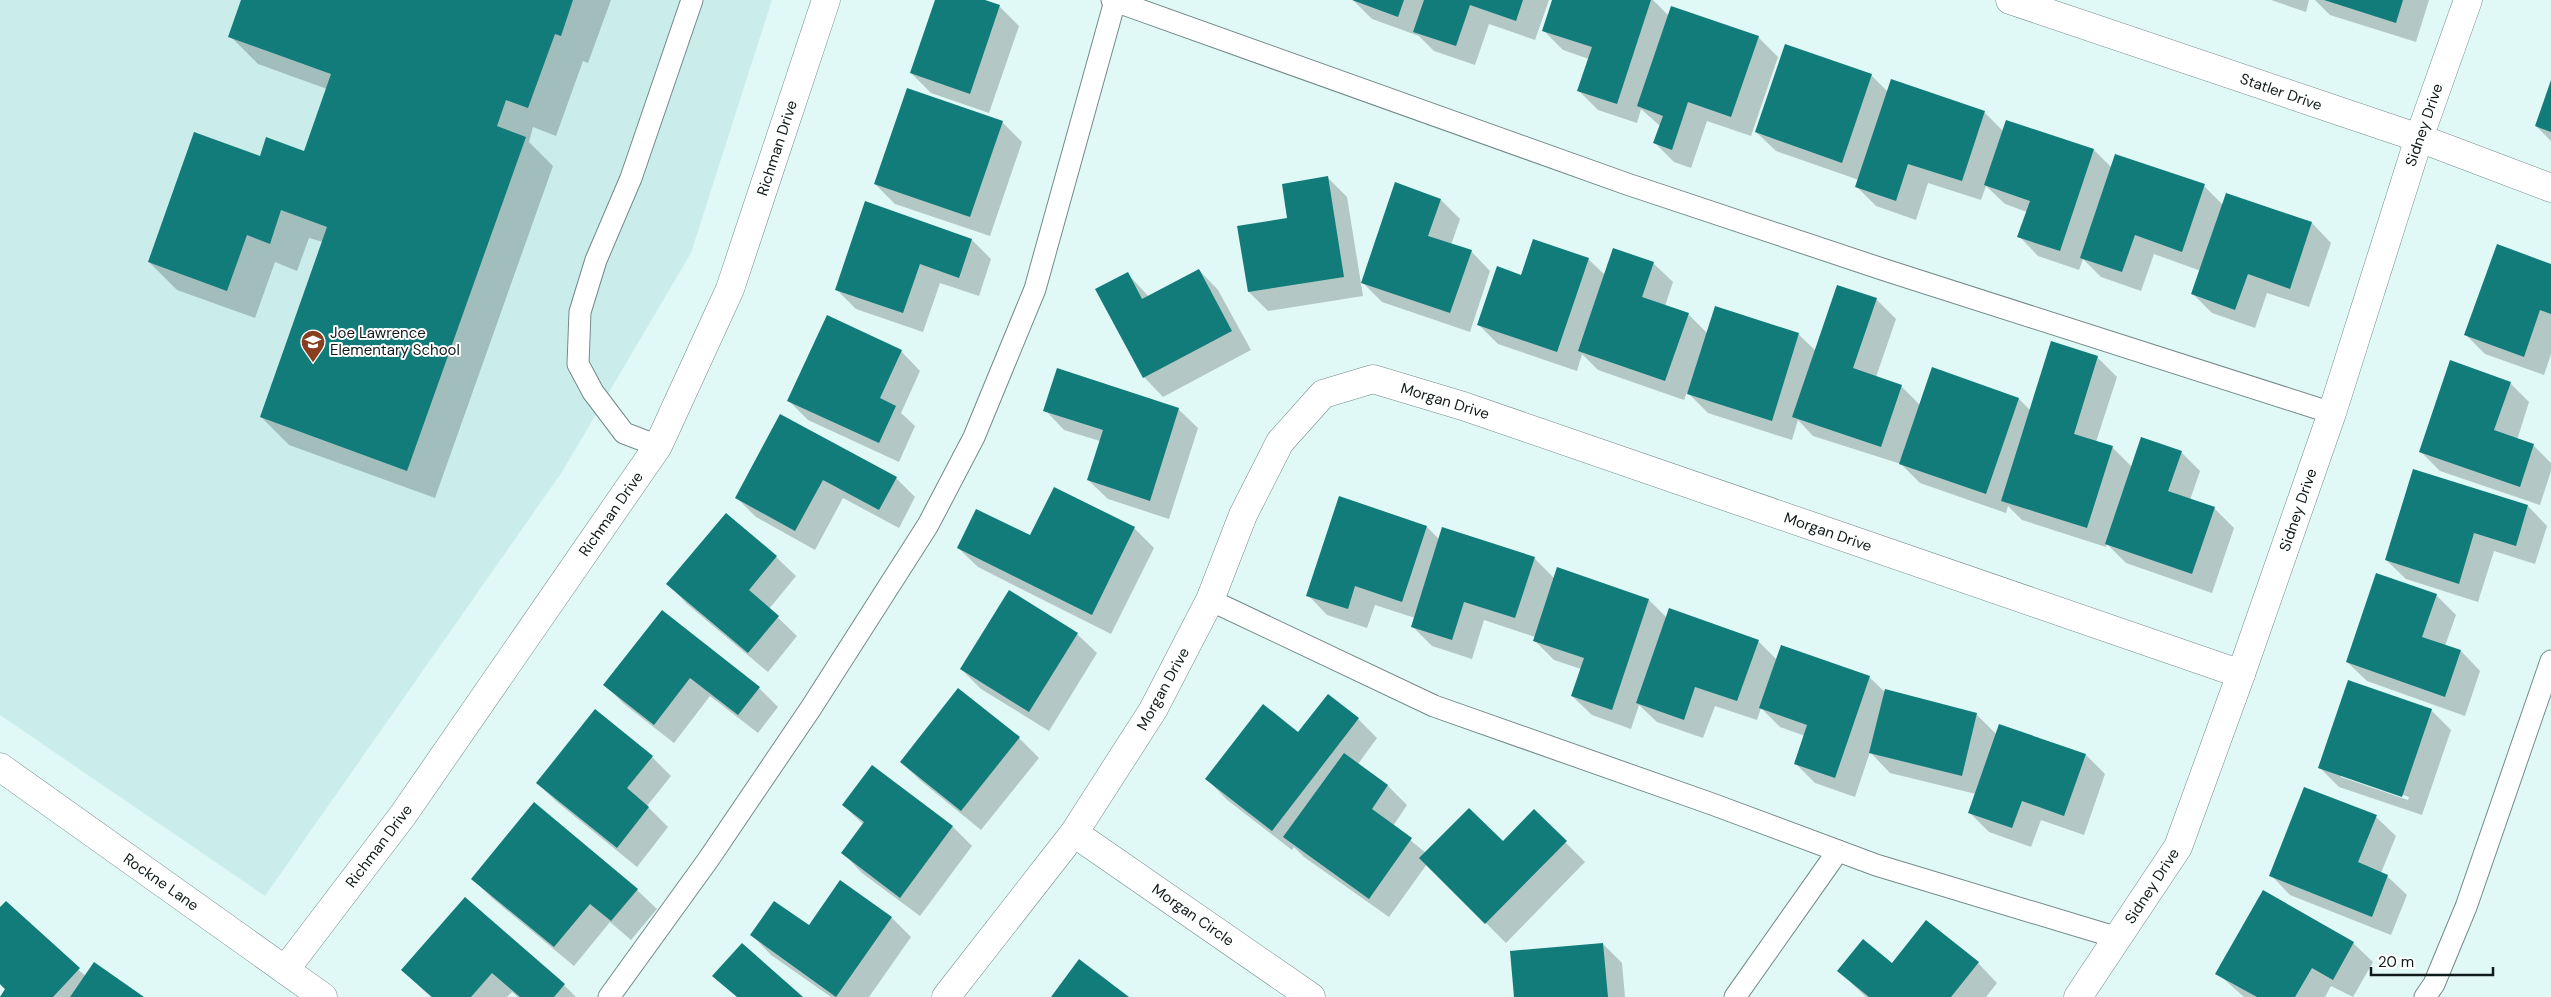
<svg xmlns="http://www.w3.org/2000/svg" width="2551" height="997" viewBox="0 0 2551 997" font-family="'DM Sans',sans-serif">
  <rect width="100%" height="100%" fill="#e0f9f7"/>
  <!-- built -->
  <path fill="#caedeb" d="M0,0h772l-81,253 -129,219 -297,424 -265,-181z"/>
  <!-- shadow -->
  <g fill="#0003" fill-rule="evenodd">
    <path d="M243,0h368l-23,63 -5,-2 -27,75 -23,-9 -4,15 24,24 -118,332 -146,-53 -28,-28 62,-175 -14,-4 -12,33 -22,-9 -20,56 -78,-28 -28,-28 112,-105 44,-4 22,-64 -69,-25 -28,-28z"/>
    <path d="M936,0h45l18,6 20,20 -30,87 -58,-20 -20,-20z"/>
    <path d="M1353,0h196l-14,40 -46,-16 -14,41 -41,-14 -15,-15 -47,-17z"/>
    <path d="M1553,0h100l16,16 89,21 20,20 -27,79 -44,-15 -16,47 -17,-6 -19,-19 5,-17 -19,-17 -4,14 -39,-13 -19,-19 10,-32 -26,-9 -20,-20z"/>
    <path d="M2271,0h38l-3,12z"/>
    <path d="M2315,0h114l-13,42 -86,-27z"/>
    <path d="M1871,75l17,17 96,20 19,19 3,-10 88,29 18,18 92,18 19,19 4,-11 85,29 19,20 -22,64 -42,-14 -12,35 -43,-15 -19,-19 8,-23 -47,-17 -13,37 -40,-14 -18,-18 -4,11 -41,-14 -19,-20 8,-24 -22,-8 -19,-18 -5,14 -53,-17 -12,37 -40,-14 -19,-19 2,-7 -83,-29 -20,-19z"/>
    <path d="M2551,83v58l-15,-15z"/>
    <path d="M1002,122l20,20 -32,94 -95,-32 -20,-20z"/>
    <path d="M1328,178l19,19 16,99 -95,15 -19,-19 39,-73z"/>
    <path d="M1441,200l19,19 -9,26 20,6 19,20 -20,61 -88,-30 -20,-20z"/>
    <path d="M972,240l19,19 -12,37 -39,-13 -17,49 -67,-23 -19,-19z"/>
    <path d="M1588,259l17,16 48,-12 20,19 -8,24 23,8 19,19 91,1 18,17 60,-52 20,20 -20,58 25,9 19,19 99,-6 12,12 66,-54 20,20 -21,65 16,5 20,20 49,-15 19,19 -10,29 24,8 20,20 -22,65 -86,-30 -19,-19 -1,3 -84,-27 -14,-14 -2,7 -86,-30 -19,-19 -88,-28 -15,-16 -6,20 -84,-27 -21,-21 -3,8 -86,-30 -16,-16 -5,17 -79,-27 -19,-19 43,-49z"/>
    <path d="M2551,265v89l-7,21 -59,-21 -19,-19z"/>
    <path d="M1199,270l19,20 33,60 -88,47 -19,-20 -17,-104 22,24z"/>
    <path d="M901,351l19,20 -19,42 14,13 -16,36 -91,-42 -20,-20z"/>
    <path d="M2510,383l19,19 -12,38 17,6 17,17v8l-11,34 -100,-34 -20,-20z"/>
    <path d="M1178,409l20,19 -29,91 -61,-20 -20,-19 12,-39 -36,-11 -19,-20z"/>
    <path d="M781,415l115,63 19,19 -16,31 -56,-30 -28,52 -59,-33 -19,-19z"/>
    <path d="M2528,506l19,20 -12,38 -41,-13 -16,51 -72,-23 -20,-19z"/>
    <path d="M1427,527l13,13 94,18 21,21 3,-10 91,31 18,18 91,23 19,19 92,17 17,16 90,21 20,20 90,21 19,19 -21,61 -43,-15 -10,27 -42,-15 -20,-20 7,-18 -86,-21 -20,-21 -15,45 -40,-14 -19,-19 9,-28 -25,-9 -19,-19 -4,12 -42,-14 -12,32 -46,-16 -18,-17 -8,24 -39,-14 -20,-19 9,-27 -27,-9 -20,-20 1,-3 -51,-17 -12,39 -40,-13 -20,-20 3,-8 -40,-13 -8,23 -40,-13 -19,-20z"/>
    <path d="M1134,528l20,20 -43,86 -133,-67 -20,-19z"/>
    <path d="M776,557l20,19 -27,33 28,27 -29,36 -81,-68 -19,-20z"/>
    <path d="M2436,595l20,20 -11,31 16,5 19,20 -15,45 -98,-35 -20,-19z"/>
    <path d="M662,611l97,77 19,19 -20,26 -48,-37 -36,47 -50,-39 -19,-19z"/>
    <path d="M1077,634l20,19 -48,78 -68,-42 -20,-20z"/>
    <path d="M958,690l61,48 20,20 -58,72 -60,-49 -20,-19z"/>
    <path d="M2431,710l20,20 -29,85 -83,-28 -20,-20zM2341,774l68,23 -1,3 -67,-23z"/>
    <path d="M1358,719l19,19 -19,26 30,22 19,19 -14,21 33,27 77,-11 31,-31 51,51 -79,81 -79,-79 -38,53 -85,-60 -10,-10 -2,3 -66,-51 -19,-20 92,-45z"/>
    <path d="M652,757l19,19 -24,30 21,21 -31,40 -80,-65 -20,-19z"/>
    <path d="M872,766l81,61 19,19 -52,70 -58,-43 -19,-20 21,-28 -21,-20z"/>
    <path d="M534,804l103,86 20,19 -26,31 -21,-18 -36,44 -82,-68 -20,-20z"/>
    <path d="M2376,817l20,19 -15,37 6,3 20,19 -16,40 -101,-40 -19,-20z"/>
    <path d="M465,898l99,87 12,12h-58l-6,-5 -5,5h-76l-9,-8 -19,-19z"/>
    <path d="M0,909l86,67 55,21h-141l6,-7 -6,-6z"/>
    <path d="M892,918l19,19 -42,60h-38l-60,-42 -19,-20z"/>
    <path d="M2353,943l20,19 -20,35 -22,-11 -6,11h-81l-27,-24z"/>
    <path d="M1603,944l19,19 3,34h-109z"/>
    <path d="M1978,963l19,20 -11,14h-120l-27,-26 53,-6z"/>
  </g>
  <!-- building -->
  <g fill="#127c7b">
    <path d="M241,0h332l-12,36 -6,-2 -27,74 -22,-8 -9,26 29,11 -119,334 -147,-54 67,-190 -46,-17 -11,34 -23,-9 -20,56 -79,-29 46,-130 66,24 6,-19 38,14 27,-77 -103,-37z"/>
    <path d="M935,0h50l15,5 -30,89 -60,-21z"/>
    <path d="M1352,0h52l-6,17z"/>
    <path d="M1424,0h99l-7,21 -46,-16 -14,41 -43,-14z"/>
    <path d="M1552,0h99l-34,104 -40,-13 15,-44 -50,-16z"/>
    <path d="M2324,0h79l-7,23z"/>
    <path d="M1671,6l88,30 -28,81 -43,-15 -16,48 -19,-7 10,-27 -26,-10z"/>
    <path d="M1785,44l87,30 -30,89 -87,-31z"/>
    <path d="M1891,79l94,32 -23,70 -54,-17 -12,37 -41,-14z"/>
    <path d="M2551,80v52l-16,-6z"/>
    <path d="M907,88l96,33 -33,96 -96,-33z"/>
    <path d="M2006,120l88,29 -34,102 -43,-14 13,-36 -46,-16z"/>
    <path d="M2115,154l90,30 -23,68 -47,-17 -13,37 -42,-14z"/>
    <path d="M1328,176l16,101 -96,15 -11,-66 50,-8 -5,-34z"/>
    <path d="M1395,182l46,17 -13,37 44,14 -22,63 -89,-30z"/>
    <path d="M2226,193l86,29 -22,67 -42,-15 -13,36 -44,-16z"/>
    <path d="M865,201l107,38 -13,39 -39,-14 -17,49 -68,-23z"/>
    <path d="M1533,239l56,19 -32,94 -80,-27 20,-59 24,9z"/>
    <path d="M2497,244l54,20v50l-11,-4 -16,47 -60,-22z"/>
    <path d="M1613,248l41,14 -12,35 47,16 -24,68 -87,-30z"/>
    <path d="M1199,269l33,62 -89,47 -48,-89 33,-17 14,27z"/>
    <path d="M1837,285l40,13 -24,70 49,17 -21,62 -89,-30z"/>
    <path d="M1715,306l84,27 -27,88 -85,-27z"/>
    <path d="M827,315l75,35 -22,48 16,8 -17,37 -92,-42z"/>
    <path d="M2051,341l47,15 -24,78 39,12 -26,82 -86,-27z"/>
    <path d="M2450,360l61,22 -17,48 40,14 -14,43 -101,-35z"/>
    <path d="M1932,367l87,31 -33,96 -87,-30z"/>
    <path d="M1057,368l122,40 -29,93 -63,-21 16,-50 -60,-19z"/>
    <path d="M780,414l117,63 -18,33 -56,-30 -28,51 -60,-33z"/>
    <path d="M2141,437l41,14 -14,40 47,16 -23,67 -87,-30z"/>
    <path d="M2413,469l115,36 -12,41 -42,-13 -15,51 -74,-24z"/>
    <path d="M1054,487l81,40 -43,88 -135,-67 19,-39 54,26z"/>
    <path d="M1339,496l88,30 -25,76 -47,-16 -7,23 -42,-13z"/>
    <path d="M726,513l51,43 -28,34 30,26 -31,37 -82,-69z"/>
    <path d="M1442,527l93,30 -20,61 -51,-16 -12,38 -41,-13z"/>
    <path d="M1557,567l92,32 -37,111 -41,-14 13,-38 -51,-17z"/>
    <path d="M2376,573l61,21 -15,43 39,13 -16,47 -99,-35z"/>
    <path d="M1009,590l69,43 -49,79 -69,-43z"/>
    <path d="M1669,608l90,32 -22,61 -42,-14 -11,33 -48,-17z"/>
    <path d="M662,610l98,77 -22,28 -48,-37 -36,47 -51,-40z"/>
    <path d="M1781,645l89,31 -35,102 -41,-14 13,-39 -48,-17z"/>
    <path d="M2348,680l84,29 -30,88 -84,-29z"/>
    <path d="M958,688l62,49 -59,74 -61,-49z"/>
    <path d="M1885,689l92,24 -15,63 -93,-23z"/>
    <path d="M1328,694l31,24 -87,113 -67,-52 58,-75 35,28z"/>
    <path d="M595,709l58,47 -26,32 22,19 -32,41 -81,-65z"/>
    <path d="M1999,724l87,30 -22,62 -42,-15 -10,27 -44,-15z"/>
    <path d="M1344,753l44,32 -16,24 40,29 -43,61 -86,-62z"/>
    <path d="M872,765l81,61 -53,72 -59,-45 23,-31 -22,-17z"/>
    <path d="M2304,787l73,28 -19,47 30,13 -16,42 -103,-41z"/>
    <path d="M534,802l104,87 -27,32 -21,-17 -36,43 -83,-68z"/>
    <path d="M1469,808l34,33 31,-32 33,32 -82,83 -66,-66z"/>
    <path d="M840,880l52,37 -56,80 -86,-62 24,-34 35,24z"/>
    <path d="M2263,890l91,52 -21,38 -21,-12 -17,29h-38l-42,-23z"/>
    <path d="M465,897l100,87 -11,13h-34l-28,-24 -21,24h-39l-31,-27z"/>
    <path d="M6,901l74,67 -27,29h-53l5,-8 -5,-5v-77z"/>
    <path d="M1926,920l53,42 -28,35h-82l-32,-26 26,-32 29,24z"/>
    <path d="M742,943l61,54h-66l-25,-21z"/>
    <path d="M1603,943l5,54h-94l-4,-46z"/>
    <path d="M1079,959l50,38h-78z"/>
    <path d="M94,962l50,35h-74z"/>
  </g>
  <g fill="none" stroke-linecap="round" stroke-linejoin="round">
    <defs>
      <g id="service">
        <path d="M1112,0l515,184 258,86 447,143"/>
        <path d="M658,446l-34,-13 -31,-41 -15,-28 2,-52 16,-52 35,-82 61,-178"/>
        <path d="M1210,600l224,106 278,98 164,61 242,73"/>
        <path d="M609,997l99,-137 103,-152 117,-183 46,-88 61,-148 80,-288"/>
        <path d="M1735,997l103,-146"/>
        <path d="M2425,997l9,-13 32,-77 85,-246"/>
      </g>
      <g id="minor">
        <path d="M2010,0l409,138 132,50"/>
        <path d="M0,767l323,230"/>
        <path d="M1074,833l237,164"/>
        <path d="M285,970l118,-155 255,-369 72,-157 96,-289"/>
        <path d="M946,997l128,-164 79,-123 57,-110 33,-85 37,-73 43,-48 50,-15 90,27 778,268"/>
        <path d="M2078,997l100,-150 63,-173 91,-261 87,-275 49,-138"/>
      </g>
    </defs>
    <!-- service casing -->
    <use href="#service" stroke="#738a89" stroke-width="23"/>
    <!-- minor casing -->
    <use href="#minor" stroke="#738a89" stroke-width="29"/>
    <!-- service -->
    <use href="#service" stroke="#fff" stroke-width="21"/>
    <!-- minor -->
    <use href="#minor" stroke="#fff" stroke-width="28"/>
  </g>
  <!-- icons -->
  <defs>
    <symbol id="school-pin" viewBox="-11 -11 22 30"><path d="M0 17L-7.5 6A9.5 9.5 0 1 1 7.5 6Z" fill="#873f1f" stroke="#fff"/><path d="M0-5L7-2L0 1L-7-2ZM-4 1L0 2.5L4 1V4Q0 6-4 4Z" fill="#fff"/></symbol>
  </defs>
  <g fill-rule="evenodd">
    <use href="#school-pin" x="299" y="328" width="28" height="38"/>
  </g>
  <g text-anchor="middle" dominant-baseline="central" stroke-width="4" stroke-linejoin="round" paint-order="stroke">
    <!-- street labels -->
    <g font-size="15" fill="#111a1a" stroke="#fff">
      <text transform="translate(2281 92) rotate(19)">Statler Drive</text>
      <text transform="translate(2424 125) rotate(-71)">Sidney Drive</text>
      <text transform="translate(777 148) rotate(-72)">Richman Drive</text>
      <text transform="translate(1445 401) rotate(17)">Morgan Drive</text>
      <text transform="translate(2298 510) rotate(-71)">Sidney Drive</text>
      <text transform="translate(611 514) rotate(-55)">Richman Drive</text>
      <text transform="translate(1828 532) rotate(19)">Morgan Drive</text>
      <text transform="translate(1163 689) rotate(-61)">Morgan Drive</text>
      <text transform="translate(379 846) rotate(-53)">Richman Drive</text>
      <text transform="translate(161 882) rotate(35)">Rockne Lane</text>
      <text transform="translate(2152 886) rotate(-57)">Sidney Drive</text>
      <text transform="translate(1193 915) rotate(35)">Morgan Circle</text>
    </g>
    <!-- poi labels -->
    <g font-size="15" fill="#111a1a" stroke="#fff" text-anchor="start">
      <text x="330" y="333">Joe Lawrence<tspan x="330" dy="17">Elementary School</tspan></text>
    </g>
  </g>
  <!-- scale -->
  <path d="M2371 967v8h122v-8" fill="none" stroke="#111a1a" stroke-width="2.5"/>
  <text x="2378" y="967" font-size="15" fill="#111a1a" stroke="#ffffff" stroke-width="4" paint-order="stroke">20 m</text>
</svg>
